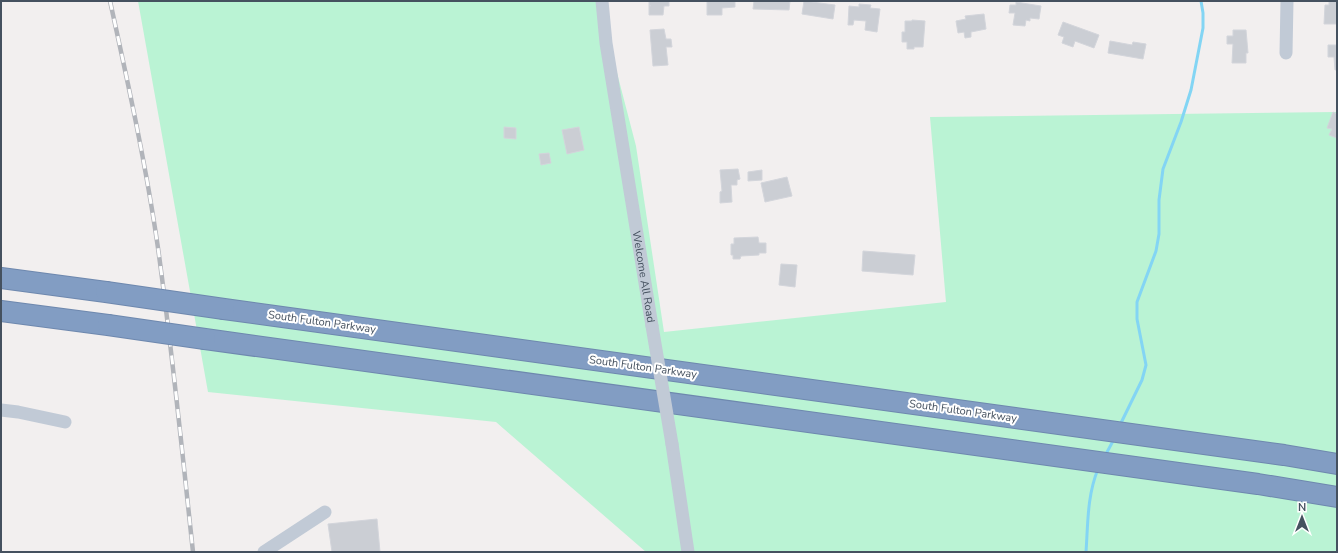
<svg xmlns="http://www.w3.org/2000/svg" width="1338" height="553" viewBox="0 0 1338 553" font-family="'Nunito Sans',sans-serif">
  <rect width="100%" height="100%" fill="#f2efef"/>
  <!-- green -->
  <path fill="#baf3d4" d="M138,1h464l14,68 20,77 28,186 282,-30 -16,-185 407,-5v440h-691l-150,-130 -288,-30z"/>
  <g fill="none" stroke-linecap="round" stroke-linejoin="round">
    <!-- stream -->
    <g stroke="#83d5f4" stroke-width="3">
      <path d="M1120,425l22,-45 4,-15 -9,-46v-17l19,-51 3,-17v-34l4,-31 18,-47 10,-32 12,-62v-15l-2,-12"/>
      <path d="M1105,456l9,-17"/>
      <path d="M1086,552c2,-28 1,-56 12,-83"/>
    </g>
  </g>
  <!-- building -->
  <g fill="#cbced4" stroke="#d3d5db">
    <path d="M649,1h20v5h-5l-1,9h-14v-10l2,1 -2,-1z"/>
    <path d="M707,1h28v6l-13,1v7h-15z"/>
    <path d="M754,1h36l-1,9 -36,-1z"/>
    <path d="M804,1l31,4 -2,14 -31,-5z"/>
    <path d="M1329,1h8v23h-13l1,-19h4z"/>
    <path d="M1016,2l25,4 -2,13 -9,-1v3l-4,-1 -1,6 -12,-1 2,-12h-6l1,-8h6z"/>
    <path d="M859,4l12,1 -1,3 10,1 -3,23 -12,-2 1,-9 -12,-1 -1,5h-5l1,-19 10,1z"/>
    <path d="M984,14l2,15 -15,3v5l-6,1 -1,-6 -6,1 -2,-12 10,-2 -1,-3z"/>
    <path d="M912,20l13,1 -2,26h-9v2h-7v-7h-5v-10h3v-11h7z"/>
    <path d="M1063,22l36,13 -5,13 -19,-7 -2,6 -11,-4 2,-6 -6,-2z"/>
    <path d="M664,29l2,10h5l1,8h-6l2,18 -15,1 -3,-36z"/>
    <path d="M1233,30h13l2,23h-2v10h-14l1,-19h-6v-8h6z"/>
    <path d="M1110,41l22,4 1,-3 13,2 -3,15 -35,-6z"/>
    <path d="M1328,45h9v25h-2l-1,-13h-6z"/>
    <path d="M1333,112l4,2v24l-8,-3 3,-6 -5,-1z"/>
    <path d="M504,127l12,1v11l-12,-1z"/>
    <path d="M579,127l5,23 -17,4 -5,-24z"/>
    <path d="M549,153l2,10 -10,2 -2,-11z"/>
    <path d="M738,169l2,10 -3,1v5h-6l1,17 -12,1v-11l2,-1 -2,-21z"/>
    <path d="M762,170v10l-14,1v-9z"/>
    <path d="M787,177l5,19 -27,6 -4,-19z"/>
    <path d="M758,237l1,6h7v10h-7v2l-18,1 -1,3h-7v-4h-2v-11h3v-6z"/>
    <path d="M863,251l52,4 -2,20 -51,-4z"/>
    <path d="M781,264l16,1 -2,22 -16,-2z"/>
    <path d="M377,519l3,33h-48l-4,-28z"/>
  </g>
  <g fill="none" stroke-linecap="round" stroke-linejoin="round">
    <defs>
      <g id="highway">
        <path d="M1,278l105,14"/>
        <path d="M224,309l1060,146 53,9"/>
        <path d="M1,311l107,14"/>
        <path d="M205,339l1053,145 79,13"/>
      </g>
    </defs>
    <!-- highway casing -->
    <use href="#highway" stroke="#6e88ae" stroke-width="22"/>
    <!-- minor -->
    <g stroke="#c1cad6" stroke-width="13">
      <path id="s1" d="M602,1l4,42 46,283"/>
      <path d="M1286,53l1,-52"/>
      <path d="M1,410l17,2 47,10"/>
      <path d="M672,444l16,108"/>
      <path d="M264,552l61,-40"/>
    </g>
    <!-- highway -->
    <use href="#highway" stroke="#829dc3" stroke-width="20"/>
    <defs>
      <path id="rail" d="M110,1c18,82 36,164 48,247 14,101 24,202 35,304"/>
    </defs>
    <!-- rail casing -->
    <use href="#rail" stroke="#b1b4ba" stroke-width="4.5"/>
    <!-- rail -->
    <use href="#rail" stroke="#fff" stroke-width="3" stroke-dasharray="9" stroke-linecap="butt"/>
    <defs>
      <g id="highway-bridge">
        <path d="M106,292l118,17"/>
        <path d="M108,325l97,14"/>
      </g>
    </defs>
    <!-- highway-bridge casing -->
    <use href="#highway-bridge" stroke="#6e88ae" stroke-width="22" stroke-linecap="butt"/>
    <!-- minor-bridge -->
    <path stroke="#c1cad6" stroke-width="13" d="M652,326l20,118"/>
    <!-- highway-bridge -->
    <use href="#highway-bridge" stroke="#829dc3" stroke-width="20"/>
  </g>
  <g text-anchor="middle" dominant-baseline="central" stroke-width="4" stroke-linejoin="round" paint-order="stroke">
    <!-- street labels -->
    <g font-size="11" fill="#45515f" stroke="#fff">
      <text stroke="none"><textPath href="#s1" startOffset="279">Welcome All Road</textPath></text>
      <text transform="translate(322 322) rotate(8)">South Fulton Parkway</text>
      <text transform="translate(643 367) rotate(8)">South Fulton Parkway</text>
      <text transform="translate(963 411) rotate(8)">South Fulton Parkway</text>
    </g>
  </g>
  <!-- border -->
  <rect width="1338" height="553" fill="none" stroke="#45515f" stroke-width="4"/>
  <!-- north arrow -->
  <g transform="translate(1302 517)" stroke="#ffffff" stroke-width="3" paint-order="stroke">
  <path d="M0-3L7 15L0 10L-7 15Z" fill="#45515f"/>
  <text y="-6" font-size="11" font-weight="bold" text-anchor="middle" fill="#45515f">N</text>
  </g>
</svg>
